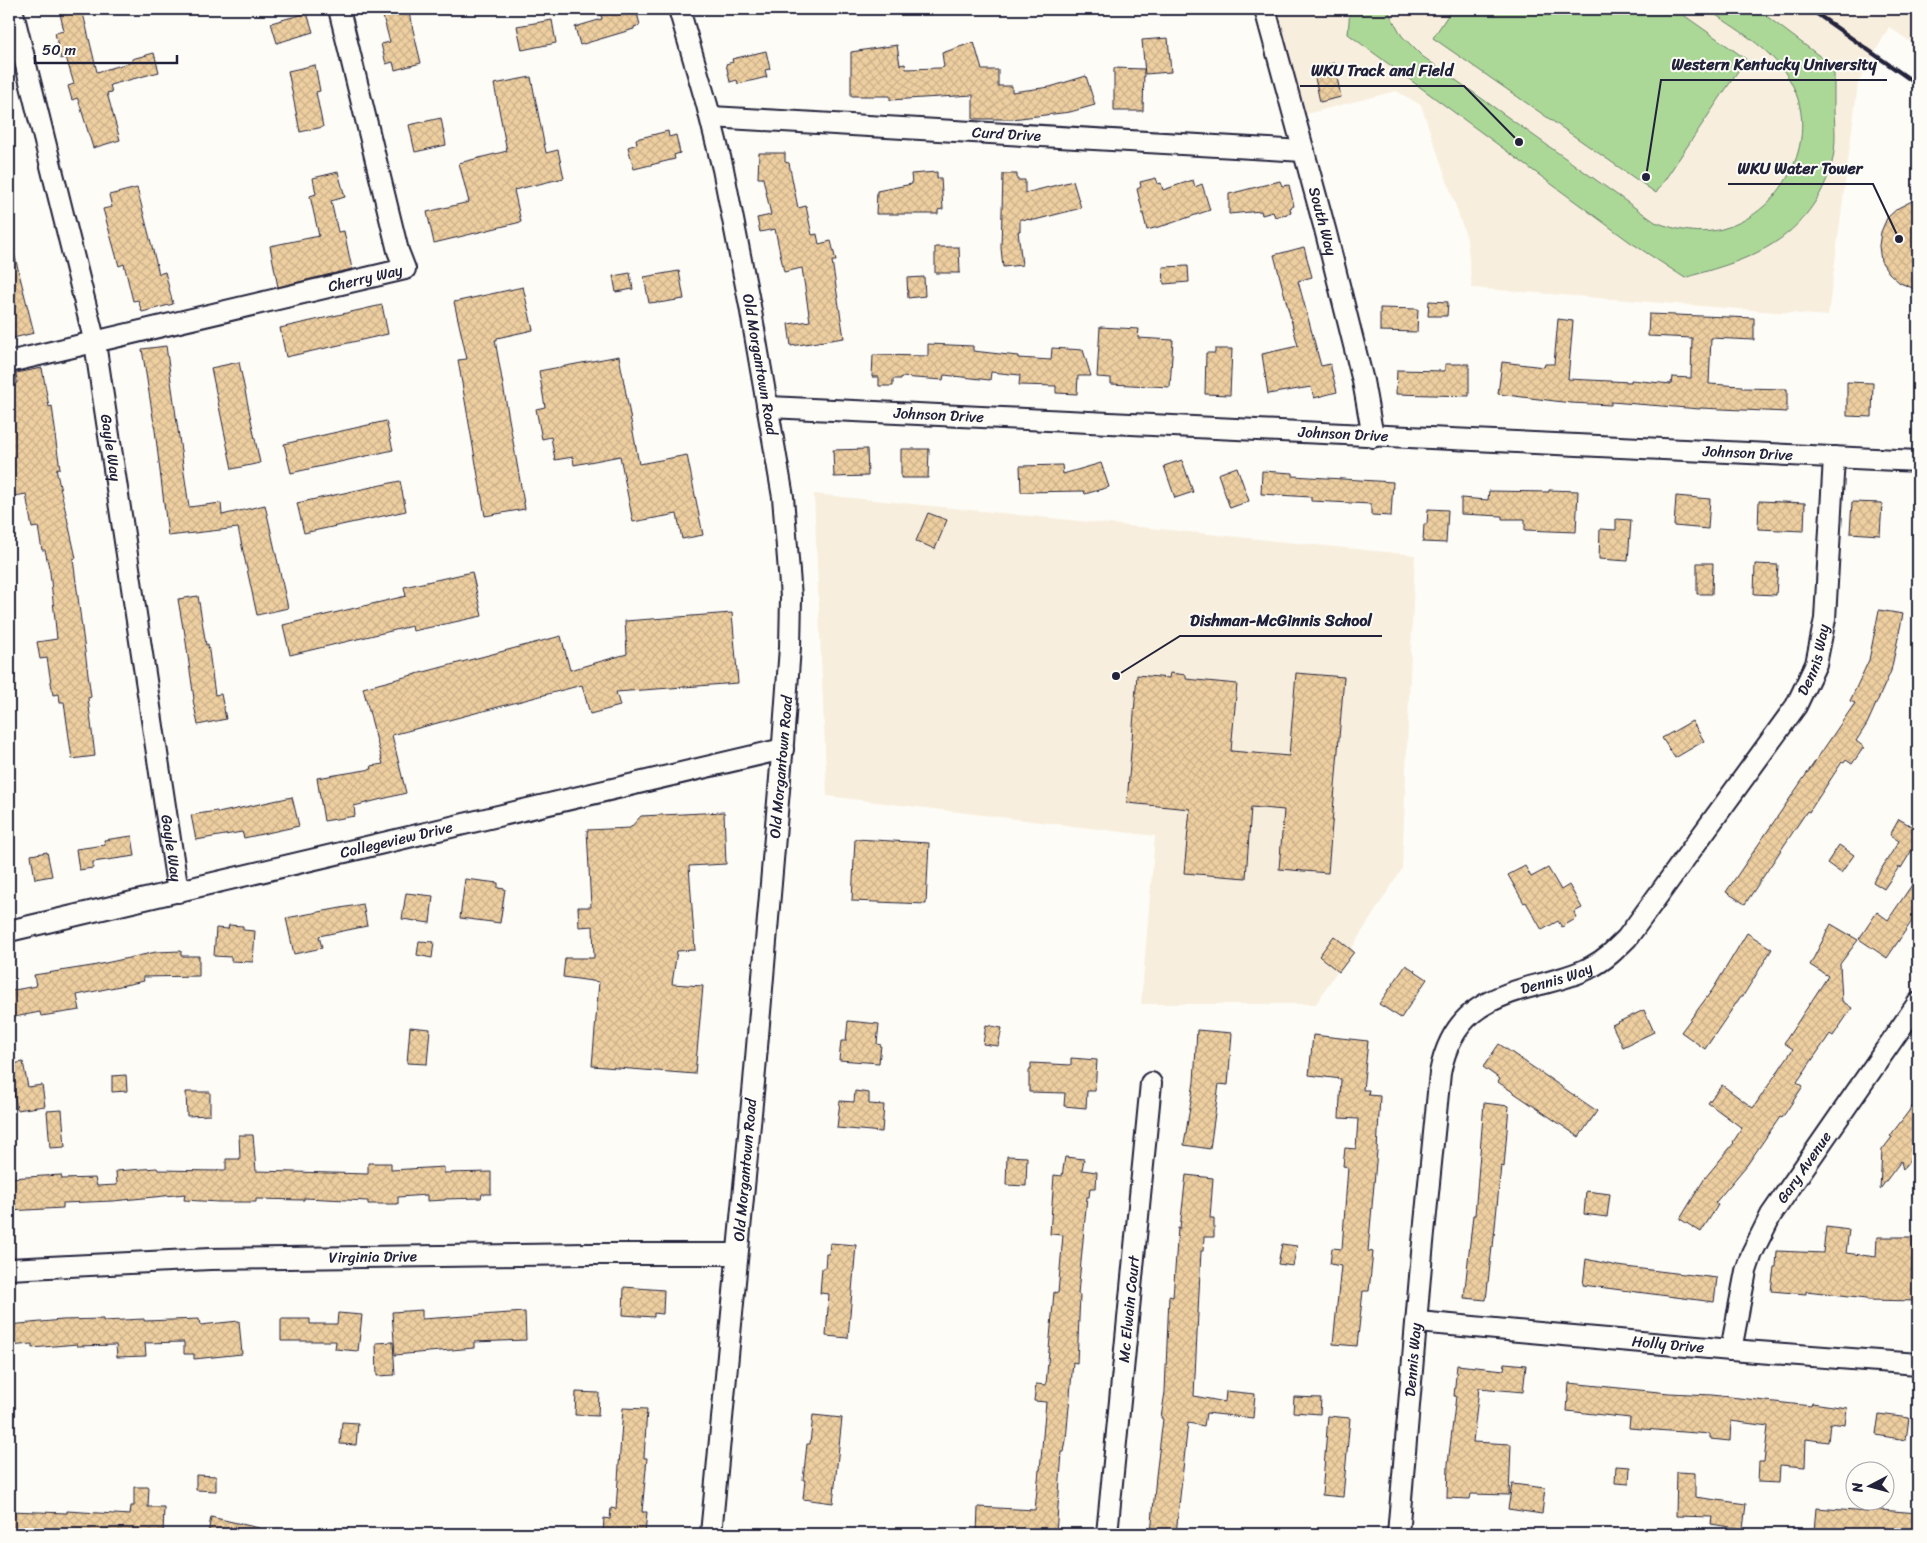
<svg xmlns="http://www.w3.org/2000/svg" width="1927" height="1543" viewBox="0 0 1927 1543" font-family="Sriracha,sans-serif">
  <defs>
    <pattern id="building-cross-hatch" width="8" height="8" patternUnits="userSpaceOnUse" patternTransform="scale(1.25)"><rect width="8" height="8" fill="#eecfa0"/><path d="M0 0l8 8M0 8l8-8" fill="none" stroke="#ccb18b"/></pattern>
  </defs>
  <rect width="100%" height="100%" fill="#fdfcf7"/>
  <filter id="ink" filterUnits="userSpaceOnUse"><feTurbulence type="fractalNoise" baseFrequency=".02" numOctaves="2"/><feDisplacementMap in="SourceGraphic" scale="10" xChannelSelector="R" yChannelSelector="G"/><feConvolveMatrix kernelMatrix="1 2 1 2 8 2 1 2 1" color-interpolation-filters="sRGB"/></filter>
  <g filter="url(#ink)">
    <!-- built -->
    <g fill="#f8eedd">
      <path d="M1277,9h641v38l-29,-20 -31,56 -30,233 -356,-28 -5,-49 -46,-134 -25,-14 -90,23z"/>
      <path d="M814,494l601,61 -13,314 -86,135h-175l14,-168 -328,-40z"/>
    </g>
    <!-- green -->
    <g fill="#abd897" stroke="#667d69">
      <path d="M1350,9h37l15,27 20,20 233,166c22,8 44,13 67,7 63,-17 102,-94 66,-152 -19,-30 -52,-48 -81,-68h50l77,58c0,15 0,30 0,45 1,16 2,31 -1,46 -8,40 -36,75 -73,93 -22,12 -51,19 -75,27l-55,-36 -282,-208z"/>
      <path d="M1452,9h223l71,50 -90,134 -223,-155z"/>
    </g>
    <!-- building -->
    <g fill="url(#building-cross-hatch)" stroke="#22223b">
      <path d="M59,9h23l15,63 35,-10v-3l22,-6 5,19 -49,13 2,7 -5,1 13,47 -27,8 -14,-46 -2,-4 -5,2 -4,-14 6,-2 -8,-27 -5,2 -6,-26 9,-2z"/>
      <path d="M381,9h27l13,54 -26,7 -2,-8 -7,2 -5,-20 9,-2z"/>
      <path d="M610,9h26l4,16 -6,2v2l-54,16 -5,-18 27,-8 -2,-7z"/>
      <path d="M307,13l6,19 -36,11 -6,-20z"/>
      <path d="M552,20l4,23 -34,7 -5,-24z"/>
      <path d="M1168,38l3,34 -26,2 -3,-34z"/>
      <path d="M974,42l8,28h16v16h14v6l38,-5 36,-11 9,29 -25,7 -58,7h-39v-24l-83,5v-4h-39v-44l46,-7 3,20 5,-1 1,5 34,-1 4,-1 -2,-14z"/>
      <path d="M766,51l4,18 -5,1 2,7 -29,7 -1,-4 -7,2 -4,-18 7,-2 -1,-3z"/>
      <path d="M1334,63l7,34 -21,5 -7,-34z"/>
      <path d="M315,65l5,26 -4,1 7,35 -23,5 -12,-61z"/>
      <path d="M1114,68l30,1 -1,42h-29z"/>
      <path d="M531,77l15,76 12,-3 6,28 -50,12 7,32 -87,21 -7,-31 42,-10 -10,-39 48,-12 -13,-67z"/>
      <path d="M441,118l5,27 -31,7 -6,-27z"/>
      <path d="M668,131l1,6 7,-2 4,18 -6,2 1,4 -41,10 -6,-22 9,-3 -1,-5z"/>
      <path d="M759,153h26v9l4,1 9,45 8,-2 6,29 5,-1 2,10 12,-3 5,20h-4l12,77 -53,8 -3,-22 22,-3 -8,-53 -18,4 -9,-43 -15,3 -3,-14 14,-3 -8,-37h-5z"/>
      <path d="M338,172l7,25 -14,4 7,31 6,-1 8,38 -74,18 -8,-41 49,-10 -9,-40 6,-2 -3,-16z"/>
      <path d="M937,172v6h4l2,31 -5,1v4h-62l1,-23 35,-7 -1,-10z"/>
      <path d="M1003,174h14v6h8v13l48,-12 8,27 -46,12 -15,-1v12h-2l4,34 -19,2 -2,-19z"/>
      <path d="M1156,178l2,6 3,-1 2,7 30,-10 2,7 7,-3 8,26 -44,15 -19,5 -10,-41 4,-2 -1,-5z"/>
      <path d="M1280,181l2,5 7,-1 5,21 -4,2 1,5 -16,4 -2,-5 -11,3 -1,-4 -32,3v-20z"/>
      <path d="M137,188l22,86 6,-2 8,32 -31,8 -4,-12 -5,1 -9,-37 -5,2 -16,-57 9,-2 -3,-12z"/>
      <path d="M1918,198v92l-18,-7 -11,-10 -8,-12 -2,-15 2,-14 6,-14 11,-10z"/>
      <path d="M935,247h24l1,26h-25z"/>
      <path d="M1304,247l8,30 -14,4 23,85 9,-2 7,28 -23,6 -3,-11 -43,7 -6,-40 36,-8 -24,-91z"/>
      <path d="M9,253h5l20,80 -25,6z"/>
      <path d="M1188,266l1,16 -25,2 -1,-17z"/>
      <path d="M679,271l5,28 -26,4v-1l-9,1 -5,-26z"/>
      <path d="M630,273l3,16 -17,3 -3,-16z"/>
      <path d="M924,277l1,19 -17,2 -1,-20z"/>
      <path d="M523,287l10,43 -36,8v2h-2l30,169 -40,7 -27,-156 9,-1 -13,-57z"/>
      <path d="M1429,301l19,1 -1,14h-19z"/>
      <path d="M382,305l6,29 -102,23 -6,-29z"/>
      <path d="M1380,308l38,1 -1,23 -37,-1z"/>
      <path d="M1649,314l105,4v22l-43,-2 -2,46 33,2v2l45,1v23l-87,-4v1l-89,-7v3l-40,-2 -73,-9 4,-32 42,5 1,-3h9l4,-45 15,2 -5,58 63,3v-2l40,4 1,-7 19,1 1,-40 -44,-2z"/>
      <path d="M1100,327l39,2 -1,9 35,2 -3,47 -59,-3v-6l-14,-1z"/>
      <path d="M928,344l45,2v5l45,5v2l33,2 1,-12 31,2 8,26h-13l-1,18 -21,-1v-7l-37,-1 1,-10 -29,-3 -1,8 -46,-5 -1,5 -42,-3v2h-8v7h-14v-9h-7l1,-22 55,1z"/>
      <path d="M166,346l23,161 32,-4 1,12 43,-10 23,103 -31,7 -19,-87 -70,8 -13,-106 -13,-81z"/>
      <path d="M1215,349h17l-2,46 -25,-1 1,-41h9z"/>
      <path d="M619,356l20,108 48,-9 16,80 -21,4 -5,-25 -44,8 -13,-66 -46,9 -1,-8 -18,3 -4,-23 -9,2 -6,-30 9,-2 -6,-36z"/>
      <path d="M239,362l21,101 -28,6 -21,-101z"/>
      <path d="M1445,364h24v32l-73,-2 1,-24 48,1z"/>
      <path d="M42,368l7,39 3,-1 4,30h-1l5,32 -4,1 20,89 -3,1 18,138 -3,1 7,58 -23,3 -8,-57h-4l-1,-8 -6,1 -6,-37 -7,1 -3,-17 20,-3 -7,-67 -5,-22h-3l-4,-23 -6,1 -6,-34 -17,3v-112l8,-2 -1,-10z"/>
      <path d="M1847,382l26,1 -1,34 -25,-1z"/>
      <path d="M386,421l7,29 -102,23 -7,-29z"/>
      <path d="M867,449l1,27 -34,1 -1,-27z"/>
      <path d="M901,449h28l-1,29h-27z"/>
      <path d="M1182,460l11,32 -18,6 -11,-32z"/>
      <path d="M1101,463l8,24 -24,7 -1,-3 -63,1 -1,-26 42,-1 1,9z"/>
      <path d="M1237,467l12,34 -19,7 -12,-34z"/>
      <path d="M1262,471l31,2v3l100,6 -2,34 -20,-1v-11l-60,-3v-4l-50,-3z"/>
      <path d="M400,481l6,30 -102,22 -7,-30z"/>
      <path d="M1549,490l29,1 -2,41 -51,-2v-11h-23v-3l-41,-2v-16l27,2 1,-9 60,1z"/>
      <path d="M1676,496l34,3 -2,30 -34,-3z"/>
      <path d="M1759,501l46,2 -1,28 -46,-2z"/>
      <path d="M1852,502l30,1 -2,32 -30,-2z"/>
      <path d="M1428,509l20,1 -2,33 -23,-1 1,-18h3z"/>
      <path d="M928,513l19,7 -12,29 -19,-8z"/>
      <path d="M1616,519l15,1 -3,41 -29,-2 1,-30 16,1z"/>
      <path d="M1697,563h16l-1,31h-15z"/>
      <path d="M1755,564l23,1 -2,30 -22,-1z"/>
      <path d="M472,572l10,44 -69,15 -1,-5 -122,29 -7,-30 123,-29 -2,-9z"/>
      <path d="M198,596l8,49 2,-1 7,51 6,-1 5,25 -28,6 -5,-25 1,-1 -10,-71h-1l-5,-29z"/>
      <path d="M1879,610l24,4 -12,57 -24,53 -11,17 8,6 -12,17 -6,-4 -2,3 -2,-1 -33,50 -2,-1 -62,93 -19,-12 129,-189 -5,-2 19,-41z"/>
      <path d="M732,613l6,70 -122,9 4,14 -30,8 -8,-29 -190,50 14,58 -52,13 1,10 -31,5 -7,-43 55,-9 -1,-3 12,-2 -20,-76 198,-52 9,34 57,-16 -2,-33z"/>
      <path d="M1170,673l16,2v4l51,5 -6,67 58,5 7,-83 48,4 -16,196 -49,-4 5,-59 -33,-3 -5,71 -62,-5 6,-64 -63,-6 10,-128 32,3z"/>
      <path d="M1692,721l12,20 -29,17 -13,-20z"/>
      <path d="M292,797l7,29 -55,12 -2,-6 -46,8 -5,-25 26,-4 1,2z"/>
      <path d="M724,812l2,52 -37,2 6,84 -18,1 -5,33 31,2 -8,88 -103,-8 7,-84 -36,-5 2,-19h29l-1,-32 -14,1 -1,-20h13l-4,-77 43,-2 11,-12z"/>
      <path d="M1899,819l19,11v10l-17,28 -2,-1 -15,22 -11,-7 26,-41 -9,-6z"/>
      <path d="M132,836l3,20 -42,6v6l-14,2 -3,-21 29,-4 -1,-5z"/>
      <path d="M855,839l74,4 -3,61 -74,-3z"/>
      <path d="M1839,845l15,10 -13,18 -14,-10z"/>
      <path d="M47,852l5,24 -17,3 -4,-24z"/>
      <path d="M1525,866l6,11 17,-9 13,22 8,-5 13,23 -8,4 3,6 -15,9 -4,-6 -16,9 -16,-28 -2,1 -16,-28z"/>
      <path d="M1918,876v36l-31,46 -28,-19 18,-27 11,8z"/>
      <path d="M465,879l33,4v5l7,1 -5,34 -40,-5z"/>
      <path d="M406,893l27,3 -3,27 -28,-4z"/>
      <path d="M363,904l4,22 -48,10 3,12 -28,6 -8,-36z"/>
      <path d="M1831,924l27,16 -18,24 2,37 10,7 -19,28 -3,-2 -33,48 6,4 -21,32 -2,-1 -33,48 -32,38 3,2 -17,27 -21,-13 25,-41 29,-35 -1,-1 9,-14 -34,-25 14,-18 31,23 40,-59 -9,-6 44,-67 -18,-11z"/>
      <path d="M229,925l14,1v4l12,1 -2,31 -22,-1v-4l-17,-1 2,-28 12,1z"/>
      <path d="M1747,933l25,16 -29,47h-2l-36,53 -24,-17 32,-43z"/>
      <path d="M1334,936l20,16 -15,20 -20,-16z"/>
      <path d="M419,941l15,1 -2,16 -15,-3z"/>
      <path d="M181,951v5h18v20l-56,1 1,4 -67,14 3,15 -39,6 -1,-4 -31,6v-27l27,-5 -2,-11 58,-9 64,-14z"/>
      <path d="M1406,965l21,14 -26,39 -22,-14z"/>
      <path d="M1644,1010l10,22 -31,15 -11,-22z"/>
      <path d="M848,1021l31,3 -2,20 4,1 -2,18 -40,-3 2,-19h5z"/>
      <path d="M986,1025l16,3 -4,18 -15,-2z"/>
      <path d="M410,1027l20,2 -3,35 -20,-1z"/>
      <path d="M1197,1030l35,3 -4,52 -9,-1 -9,65 -26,-4 10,-63z"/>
      <path d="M1313,1035l55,6 -5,49h6l-1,5 12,1 -3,55 -9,100 5,1 -4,39h-6l-6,55 -24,-2 8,-78 -11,-2 2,-16 10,1 6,-82 -5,-1 2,-18 11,1 2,-30 -19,-1 2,-39 -32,-4z"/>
      <path d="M1499,1044l98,67 -18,26 -81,-55 2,-3 -17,-12z"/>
      <path d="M1071,1058l26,2 -2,31h-8l-1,17 -22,-2 1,-13 -36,-1v-22h2v-7l40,2z"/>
      <path d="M23,1062l5,25 14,-2 3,21 -28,4 -8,-45z"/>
      <path d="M126,1075l1,16 -15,1v-16z"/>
      <path d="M855,1091l14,2v11l15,1 -2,27 -45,-4 3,-27 14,1z"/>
      <path d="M186,1092h24v23l-23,1z"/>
      <path d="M1918,1099v50l-15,21 -2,-9 -21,28 2,-39 10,-13 -2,-1z"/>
      <path d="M1484,1103l25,3 -5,61 -3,-1 -8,81h-1l-6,53 -22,-2 9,-83h2z"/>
      <path d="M62,1110l3,37 -15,1 -3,-37z"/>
      <path d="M239,1135h14l3,36 112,3v-11h23v7l53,-3v6l47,-1v22h-9l-1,4 -36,1v1l-18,1v-6l-29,2v7h-30v-3l-64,-3v2l-48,-1v3h-37l-35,-2 1,-6 -72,7 -50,2v5l-54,3v-33l52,-3 1,4 33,-1 2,8 20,-1 -1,-14 41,-3 1,2 60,1v-1h8v-11h14z"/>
      <path d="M1007,1156l20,1 -1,29 -20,-1z"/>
      <path d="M1065,1157l19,2 -2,11 15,2 -1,16h-6l-1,9h-2l-9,97 2,1 -3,68 -4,-1 -7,78 -2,12h-2l-6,82h-79l1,-27 57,3 4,-40h1l6,-68 -12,-1 2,-17 10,1 8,-93 4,1 5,-58 -13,-1 4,-59 8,1z"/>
      <path d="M1186,1175l27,3 -3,40h4v19h-10l-1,14h-2l-7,145 31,6 1,-11 29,3 -2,24 -47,-5 -2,13 -16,-3 -12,111h-25l5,-58 7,-57 -2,-1 4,-26 4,-96 4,1 5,-69h2z"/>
      <path d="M1586,1191l24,3 -3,23 -23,-3z"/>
      <path d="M1826,1227l23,3 -3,23 30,4 1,-20h36l-2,41h7v23l-51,-1v-2l-61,-7v3l-35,-3 3,-24h2l1,-16 46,2z"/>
      <path d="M830,1243l26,2 -8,93 -22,-2 3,-42 -9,-1 2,-25h3l1,-14h3z"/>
      <path d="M1282,1244l15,2 -4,20 -15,-2z"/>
      <path d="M1586,1259l31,7 100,12 -3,24 -131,-17z"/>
      <path d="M624,1287l40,3 -1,24 -9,-1v4l-31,-2z"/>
      <path d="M422,1310v9l103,-7 1,28 -52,2v6l-79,7 -3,-43z"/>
      <path d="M338,1313l24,2 -4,36 -23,-2 1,-8h-55v-22h29v5h27z"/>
      <path d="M103,1319v2l41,-2v2l55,-2 1,6 39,-4 3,33 -48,5v-5h-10v-12l-39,1 1,13 -29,1 -1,-12 -39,1v-2l-45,4v-4l-23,2v-21l53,-5z"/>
      <path d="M393,1342l2,33 -18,1 -1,-33z"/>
      <path d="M1505,1363l21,2 -3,27 -44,-4 -6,54 38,2 -2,51 -38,-1 -1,5 -23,-1 1,-34 8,-68h-2l3,-31 47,5z"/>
      <path d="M1569,1383l100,10 43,2 99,11 1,-3 35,5 -2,17 -15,-2 -2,19 -22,-3 -1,28 -25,-2 -1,18 -21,-1 1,-20h5l4,-36 -37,-5 -1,20 -20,-2v-5l-81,-6 1,-10 -63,-7z"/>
      <path d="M576,1392l23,1 -1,23 -23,-1z"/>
      <path d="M1294,1397l27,1 -1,16 -27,-2z"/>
      <path d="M623,1408l24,1 -3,49h3l-5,54h5l-2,22h-42l1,-16 6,1 1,-11 5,1z"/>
      <path d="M1879,1414l30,4 -3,22 -30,-5z"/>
      <path d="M813,1415l29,3 -9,85 -30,-4 2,-19h-2l4,-36h3z"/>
      <path d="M1328,1416l22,2 -7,79 -21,-2z"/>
      <path d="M342,1422l16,1 -2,22 -16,-1z"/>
      <path d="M1616,1466l14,1 -1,17 -14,-1z"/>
      <path d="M1677,1472l18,1v24l51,7 -3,25 -32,-5 1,-7 -36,-1z"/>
      <path d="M196,1475l20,1v15l-20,-1z"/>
      <path d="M1512,1484l33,4 -3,26 -34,-5z"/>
      <path d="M134,1487h15l-1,20h16l-1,27h-151l-3,-1v-22l58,2v-2l63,4 1,-9h3z"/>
      <path d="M1816,1508l52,4v-3l50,4v21h-49l-55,-3z"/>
      <path d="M211,1517l48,11 -1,6h-50z"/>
    </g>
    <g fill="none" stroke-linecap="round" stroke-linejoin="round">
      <defs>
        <g id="minor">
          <path id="s1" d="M12,9l83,334 83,549"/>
          <path id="s2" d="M679,9l28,96 16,64 27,137 33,191 8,100 -1,50 -7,96 -29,339 -43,452"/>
          <path id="s3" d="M1265,9l61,224 37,148 10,56"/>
          <path id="s4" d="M711,117l593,34"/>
          <path id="s5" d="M9,362l396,-93 -7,-18 -59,-242"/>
          <path id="s6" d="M769,407l1149,54"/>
          <path id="s7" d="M9,931l774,-182"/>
          <path id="s8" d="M9,1269l201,-10 378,-5h149"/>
          <path id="s9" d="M1418,1322l313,28 187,14"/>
          <path id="s10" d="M1731,1350l15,-79 6,-18 19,-38 147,-212"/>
          <path id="s11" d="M1107,1534l44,-451"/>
          <path id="s12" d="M1398,1534l24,-281 18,-180c11,-57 44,-75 97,-88 18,-5 38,-9 54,-18 14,-7 25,-18 36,-29l169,-232 20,-42 9,-45 9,-162"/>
        </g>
      </defs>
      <!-- minor casing -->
      <use href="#minor" stroke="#22223b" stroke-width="24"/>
      <!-- minor -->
      <use href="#minor" stroke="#fdfcf7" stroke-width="20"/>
      <!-- rail -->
      <path stroke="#22223b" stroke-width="4" d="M1810,9l108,76"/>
    </g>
  </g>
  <g text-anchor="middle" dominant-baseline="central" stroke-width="4" stroke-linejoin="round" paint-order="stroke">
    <!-- street labels -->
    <g font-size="15" fill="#22223b" stroke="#fdfcf7">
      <text stroke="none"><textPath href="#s4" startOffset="296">Curd Drive</textPath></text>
      <text stroke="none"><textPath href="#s3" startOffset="220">South Way</textPath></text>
      <text stroke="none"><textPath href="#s5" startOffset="366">Cherry Way</textPath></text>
      <text stroke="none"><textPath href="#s2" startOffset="365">Old Morgantown Road</textPath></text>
      <text stroke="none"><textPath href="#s6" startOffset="170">Johnson Drive</textPath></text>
      <text stroke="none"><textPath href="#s6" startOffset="575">Johnson Drive</textPath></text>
      <text stroke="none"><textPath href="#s1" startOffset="450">Gayle Way</textPath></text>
      <text stroke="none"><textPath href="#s6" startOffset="980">Johnson Drive</textPath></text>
      <text stroke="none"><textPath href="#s12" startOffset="1044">Dennis Way</textPath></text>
      <text transform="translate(781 767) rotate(-85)">Old Morgantown Road</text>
      <text stroke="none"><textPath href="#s7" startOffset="398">Collegeview Drive</textPath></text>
      <text stroke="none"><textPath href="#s1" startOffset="855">Gayle Way</textPath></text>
      <text stroke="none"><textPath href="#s12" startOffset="624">Dennis Way</textPath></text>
      <text stroke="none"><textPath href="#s10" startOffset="200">Gary Avenue</textPath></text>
      <text transform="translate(745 1170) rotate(-85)">Old Morgantown Road</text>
      <text stroke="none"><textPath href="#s8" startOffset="364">Virginia Drive</textPath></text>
      <text stroke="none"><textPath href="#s11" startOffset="226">Mc Elwain Court</textPath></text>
      <text stroke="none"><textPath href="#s9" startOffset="251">Holly Drive</textPath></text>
      <text stroke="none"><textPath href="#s12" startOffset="175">Dennis Way</textPath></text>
    </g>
  </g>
  <!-- callouts -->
  <path fill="none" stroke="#22223b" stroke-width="2" d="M1646 177L1661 80H1887M1519 142L1464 86H1300M1899 239L1873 184H1728M1116 676L1180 636H1382"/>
  <g fill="#22223b" stroke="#fdfcf7" stroke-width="2">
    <circle cx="1646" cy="177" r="5"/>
    <circle cx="1519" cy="142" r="5"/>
    <circle cx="1899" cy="239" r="5"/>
    <circle cx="1116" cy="676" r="5"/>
  </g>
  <g font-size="16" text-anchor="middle" font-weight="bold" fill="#22223b" stroke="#fdfcf7" stroke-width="4" stroke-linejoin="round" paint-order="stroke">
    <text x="1774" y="70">Western Kentucky University</text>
    <text x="1382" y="76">WKU Track and Field</text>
    <text x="1800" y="174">WKU Water Tower</text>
    <text x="1281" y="626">Dishman-McGinnis School</text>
  </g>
  <!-- margin -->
  <rect width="1927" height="1543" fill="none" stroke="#fdfcf7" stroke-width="30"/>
  <rect x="15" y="15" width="1897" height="1513" fill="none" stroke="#22223b" stroke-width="2" filter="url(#ink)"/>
  <!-- north arrow -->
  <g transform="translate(1870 1486) rotate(264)"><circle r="24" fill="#fdfcf7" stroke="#a5a5ac"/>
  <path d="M0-4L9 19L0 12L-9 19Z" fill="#22223b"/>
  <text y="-8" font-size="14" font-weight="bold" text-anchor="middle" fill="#22223b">N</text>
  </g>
  <!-- scale -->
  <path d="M35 55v8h142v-8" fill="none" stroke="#22223b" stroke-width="2.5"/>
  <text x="42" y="55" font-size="15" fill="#22223b" stroke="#fdfcf7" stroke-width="4" paint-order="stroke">50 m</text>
</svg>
